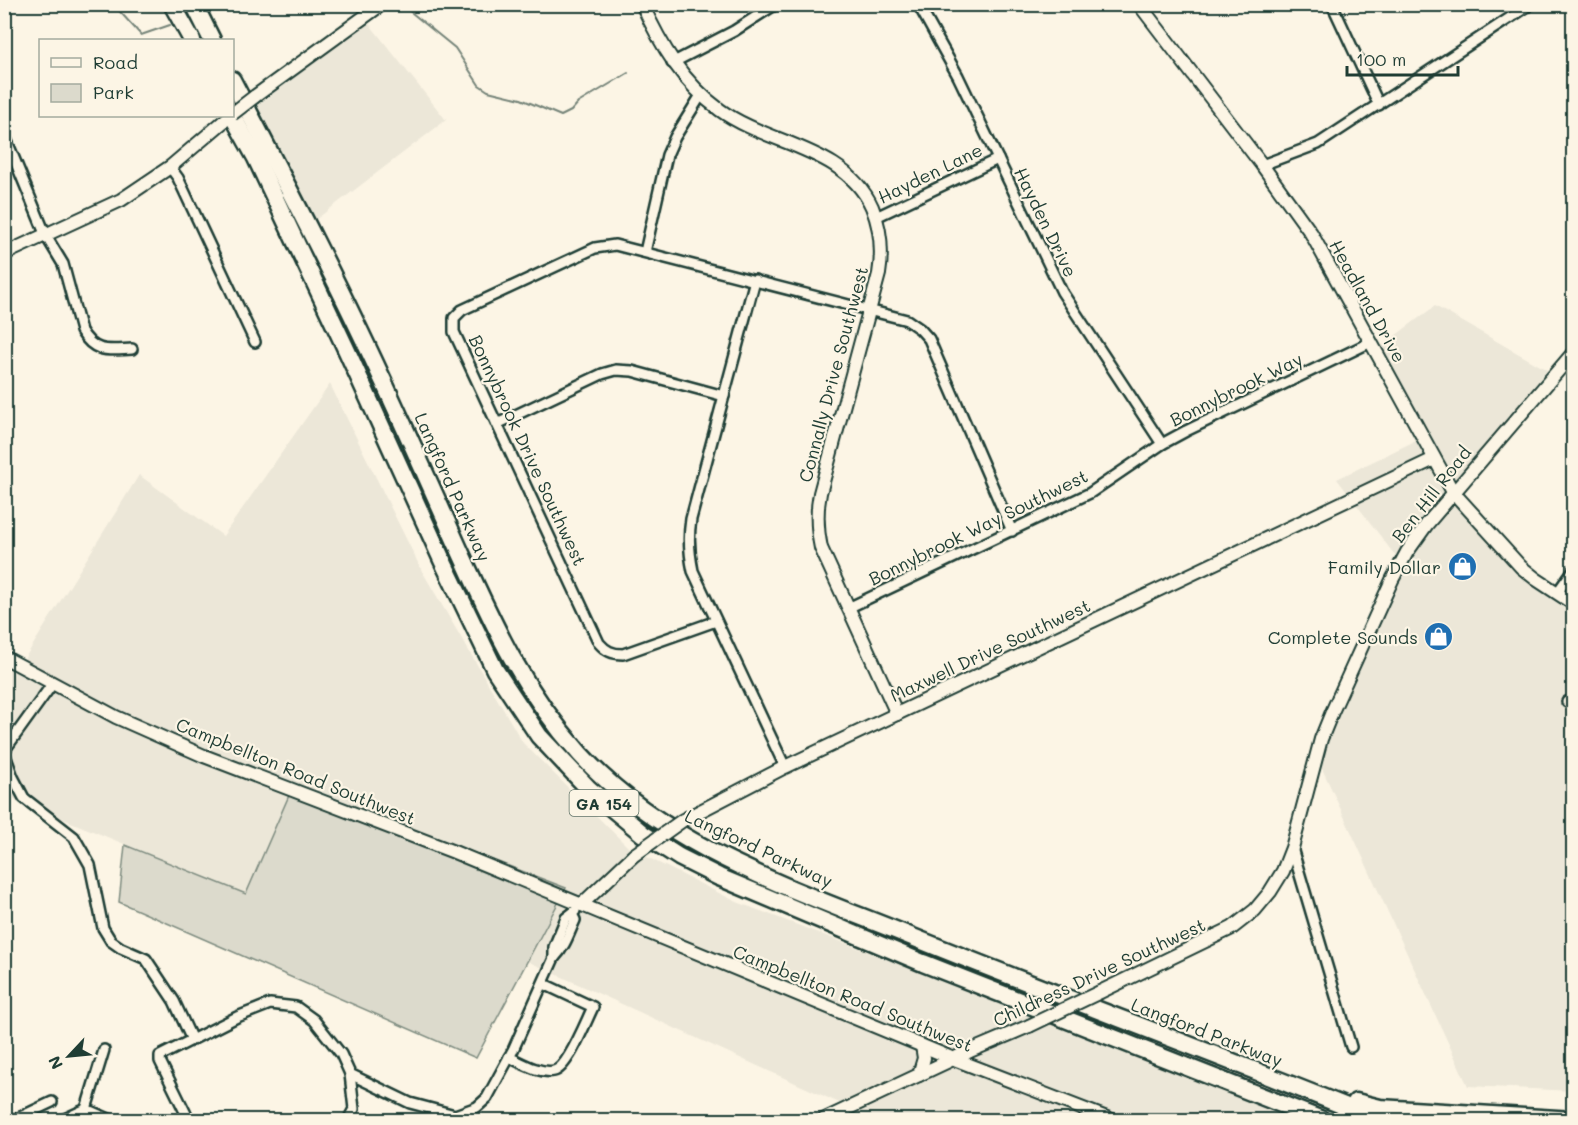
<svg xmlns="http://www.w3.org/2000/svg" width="1578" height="1125" viewBox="0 0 1578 1125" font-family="Mali,sans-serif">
  <rect width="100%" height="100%" fill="#fcf5e5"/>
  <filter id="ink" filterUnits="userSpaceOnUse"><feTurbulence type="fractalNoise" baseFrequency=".0167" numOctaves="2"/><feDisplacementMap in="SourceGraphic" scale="12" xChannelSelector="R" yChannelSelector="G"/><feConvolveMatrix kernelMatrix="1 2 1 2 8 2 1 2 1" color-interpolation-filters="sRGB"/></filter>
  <g filter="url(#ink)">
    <!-- built -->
    <g fill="#ece7d8">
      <path d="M363,16l83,104 -136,104 -61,-128z"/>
      <path d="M1435,306l112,64 -93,116 43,55 76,63v487l-105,-5 -149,-324 78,-204 -60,-79 78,-38 -43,-88z"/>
      <path d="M330,384l92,187 101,172 106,105 108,54 459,175 104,43h-435l-19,-14 -319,-145 39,-73 -271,-104 -49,110 -241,-99 -1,-134 14,8 121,-194 84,61z"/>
    </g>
    <!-- green -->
    <path fill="#dcdacc" stroke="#7e8c80" stroke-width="1.5" d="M294,784l272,104 -90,170 -357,-156 6,-57 121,49z"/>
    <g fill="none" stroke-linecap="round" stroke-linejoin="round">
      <!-- stream -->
      <g stroke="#758479" stroke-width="2">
        <path d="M113,4l28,31 29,-10"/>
        <path d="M401,4l54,44 24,37 9,6 33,8 40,17 10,-5 7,-8 50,-30"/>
      </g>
      <defs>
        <g id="street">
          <path d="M918,4l40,72 104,216 100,152"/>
          <path d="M1332,4l47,101"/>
          <path d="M672,63l62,-32 42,-27"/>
          <path d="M4,134l42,102 17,28 18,67c14,23 27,19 51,18"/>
          <path d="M1262,165l56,-21 213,-140"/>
          <path d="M170,167l8,11 77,164"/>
          <path d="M876,217l122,-58"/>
          <path d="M645,252l22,-97 8,-18 26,-42"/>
          <path d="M755,280l-64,239c-3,19 -2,34 2,52l92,196"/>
          <path d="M497,424l105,-50 14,-4 16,1 92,25"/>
          <path d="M1557,593l17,-24"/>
          <path d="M848,608l242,-115 72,-49 24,-13 185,-89"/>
          <path d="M716,621l-93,33c-11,0 -17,-3 -24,-11l-145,-311v-14l8,-8 133,-62 20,-3 292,75 13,9 9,10 83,192"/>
          <path d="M1567,702l7,-3"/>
          <path d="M4,751l49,-68"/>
          <path d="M4,752l9,25 11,21 50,39 16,28 13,63 8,13 10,7 25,11 28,42 18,39"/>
          <path d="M1292,848l59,199"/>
          <path d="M554,958v-11l12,-29 9,-7"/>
          <path d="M509,1057c13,6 31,17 45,14 14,-3 32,-50 39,-64l-49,-23"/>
          <path d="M350,1074l60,29 45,12 22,-8 10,-9 26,-48 41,-92c11,-11 15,-25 21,-38l-3,-6"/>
          <path d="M86,1109l18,-59"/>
          <path d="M14,1120l38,-18"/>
          <path d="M62,1120l24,-11 25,11"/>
          <path d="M189,1120l-29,-59v-5l77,-39 33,-13 26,3 18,13 27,34 9,20 4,35 -6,11"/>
        </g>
        <g id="secondary">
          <path d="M642,4c19,42 41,79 78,106 48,35 125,37 152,97 9,22 11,43 7,67l-59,219c-4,20 -3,36 1,55l76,166"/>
          <path d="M1139,4l123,161 49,68 142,259 68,75 15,12 38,25"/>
          <path d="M254,97l128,-93"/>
          <path d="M4,254l117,-54 49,-33 60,-51"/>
          <path d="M4,657l112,60 88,39 250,96 500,207 158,61"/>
          <path d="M683,820l102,-53 649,-308"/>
          <path d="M581,905l53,-50"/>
          <path d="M1100,992l132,-64 23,-18 15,-18 13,-21 9,-23 29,-109 11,-27 60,-132 15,-28 20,-28 147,-172"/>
          <path d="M919,1075l5,-17 -2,-12"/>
          <path d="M823,1120l147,-69 59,-25"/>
        </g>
        <g id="highway">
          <path d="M172,4l20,36"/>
          <path d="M194,4l18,36"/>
          <path d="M232,80c55,105 110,210 159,318 23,50 45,100 68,151 35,77 63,140 121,205 87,95 214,135 330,182 156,63 314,121 469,184"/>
          <path d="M232,115l24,43 91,193 95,209 53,110 44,66 50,53 54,45 36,23 40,20 204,86 399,157"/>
          <path d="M1356,1102l24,6 194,12"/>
        </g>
      </defs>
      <!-- street casing -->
      <use href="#street" stroke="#1f3d34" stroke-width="14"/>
      <!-- secondary casing -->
      <use href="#secondary" stroke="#1f3d34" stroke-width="16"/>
      <!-- highway casing -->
      <use href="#highway" stroke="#1f3d34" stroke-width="21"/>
      <!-- street -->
      <use href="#street" stroke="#fcf5e5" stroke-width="9"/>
      <!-- secondary -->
      <use href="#secondary" stroke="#fcf5e5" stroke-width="12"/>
      <!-- highway -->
      <use href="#highway" stroke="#fcf5e5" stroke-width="16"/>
      <defs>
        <g id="secondary-bridge">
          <path d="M232,114l22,-17"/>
          <path d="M634,855l49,-35"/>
          <path d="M1029,1026l71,-34"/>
        </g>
      </defs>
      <!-- secondary-bridge casing -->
      <use href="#secondary-bridge" stroke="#1f3d34" stroke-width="16" stroke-linecap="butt"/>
      <!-- secondary-bridge -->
      <use href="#secondary-bridge" stroke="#fcf5e5" stroke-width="12"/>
    </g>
  </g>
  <!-- icons -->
  <defs>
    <symbol id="shop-disc" viewBox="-11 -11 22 22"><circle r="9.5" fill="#1f6fb2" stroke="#fcf5e5"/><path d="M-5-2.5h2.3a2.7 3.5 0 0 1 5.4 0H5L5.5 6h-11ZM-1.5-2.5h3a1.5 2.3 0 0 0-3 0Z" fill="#fff"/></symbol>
  </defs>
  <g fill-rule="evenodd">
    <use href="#shop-disc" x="1446" y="550" width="33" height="33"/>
    <use href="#shop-disc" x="1422" y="620" width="33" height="33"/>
  </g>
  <g text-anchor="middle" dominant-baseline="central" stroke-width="4.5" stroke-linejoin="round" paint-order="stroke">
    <!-- shield labels -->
    <rect fill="#fcf5e5" stroke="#617469" stroke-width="1.5" x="569.5" y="790" width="69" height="26" rx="4.5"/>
    <g font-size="16" font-weight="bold" fill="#1f3d34">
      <text x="604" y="803">GA 154</text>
    </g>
    <!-- street labels -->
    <g font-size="18" fill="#1f3d34" stroke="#fcf5e5">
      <text transform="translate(930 173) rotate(-26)">Hayden Lane</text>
      <text transform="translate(1046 222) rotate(64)">Hayden Drive</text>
      <text transform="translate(1368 301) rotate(61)">Headland Drive</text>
      <text transform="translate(833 374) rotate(-75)">Connally Drive Southwest</text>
      <text transform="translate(1236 389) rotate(-26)">Bonnybrook Way</text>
      <text transform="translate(528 450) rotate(65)">Bonnybrook Drive Southwest</text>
      <text transform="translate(453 487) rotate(66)">Langford Parkway</text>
      <text transform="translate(1431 494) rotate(-52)">Ben Hill Road</text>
      <text transform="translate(978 527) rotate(-26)">Bonnybrook Way Southwest</text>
      <text transform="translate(990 650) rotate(-25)">Maxwell Drive Southwest</text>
      <text transform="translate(296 771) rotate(22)">Campbellton Road Southwest</text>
      <text transform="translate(759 848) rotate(25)">Langford Parkway</text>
      <text transform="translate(1099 972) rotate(-25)">Childress Drive Southwest</text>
      <text transform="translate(853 998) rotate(22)">Campbellton Road Southwest</text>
      <text transform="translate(1207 1032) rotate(21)">Langford Parkway</text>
    </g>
    <!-- poi labels -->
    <g font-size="18" fill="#1f3d34" stroke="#fcf5e5" text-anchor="end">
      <text x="1441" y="567">Family Dollar</text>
      <text x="1418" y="637">Complete Sounds</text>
    </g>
  </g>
  <!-- margin -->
  <rect width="1578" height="1125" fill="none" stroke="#fcf5e5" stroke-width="24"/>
  <rect x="12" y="12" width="1554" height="1101" fill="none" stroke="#1f3d34" stroke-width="2" filter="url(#ink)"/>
  <!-- legend -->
  <rect x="39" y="39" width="195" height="78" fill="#fcf5e5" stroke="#a4ab9e" stroke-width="1.5"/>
  <rect x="51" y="58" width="30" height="9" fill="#fcf5e5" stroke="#a4ab9e" stroke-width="1.5"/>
  <text x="93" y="69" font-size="18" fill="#1f3d34">Road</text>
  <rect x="51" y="84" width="30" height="18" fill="#dcdacc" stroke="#a4ab9e" stroke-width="1.5"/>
  <text x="93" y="99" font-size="18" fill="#1f3d34">Park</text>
  <!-- north arrow -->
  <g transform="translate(69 1056) rotate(244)" stroke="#fcf5e5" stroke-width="4.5" paint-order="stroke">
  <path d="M0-4.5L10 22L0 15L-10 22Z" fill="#1f3d34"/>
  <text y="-9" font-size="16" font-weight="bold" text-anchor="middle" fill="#1f3d34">N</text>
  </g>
  <!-- scale -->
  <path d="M1347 66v9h111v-9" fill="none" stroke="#1f3d34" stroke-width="3"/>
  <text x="1356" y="66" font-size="18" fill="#1f3d34" stroke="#fcf5e5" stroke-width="4.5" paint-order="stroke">100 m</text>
</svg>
